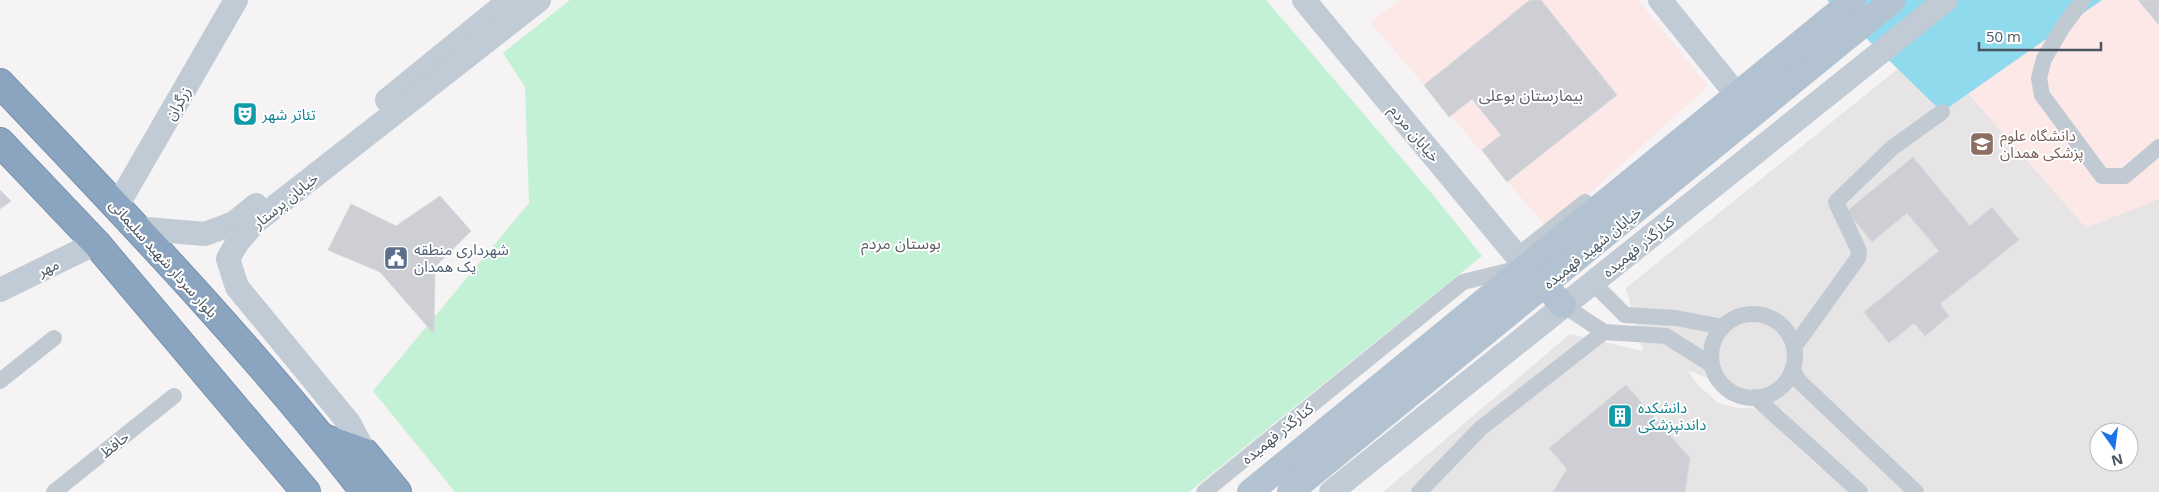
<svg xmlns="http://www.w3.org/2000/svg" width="2159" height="492" viewBox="0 0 2159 492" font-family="'Open Sans','Noto Sans Arabic',sans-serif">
  <rect width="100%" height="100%" fill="#f5f3f3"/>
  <!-- education -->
  <path fill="#e6e4e5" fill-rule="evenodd" d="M1983,0h176v492h-776l187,-158 73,17 -17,-63zM1688,370l96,41 38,59 -60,-58 -10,-4h-14l-20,-5 -21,-19zM2099,432h30v30h-30z"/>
  <!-- medical -->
  <g fill="#fce8e6">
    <path d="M1400,0h238l70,86 -159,144 -179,-208z"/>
    <path d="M2026,0h133v199l-73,29 -143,-163z"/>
  </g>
  <!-- green -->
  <path fill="#c3f1d5" d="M570,0h696l168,196 48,60 -293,236h-734l-82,-101 156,-188 -4,-116 -22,-34z"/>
  <!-- water -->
  <path fill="#90daee" d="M1827,0h275l-160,112z"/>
  <!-- building -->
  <g fill="#cdcfd5" stroke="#d7d9de">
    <path d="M1530,0h11l76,95 -110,87 -25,-32 19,-15 -29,-36 -23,18 -25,-32z"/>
    <path d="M2138,0h21v25z"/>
    <path d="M1913,157l57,69 22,-19 27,33 -79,64 9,12 -24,20 -11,-13 -25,20 -25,-31 75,-61 -32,-38 -35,29 -25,-31z"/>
    <path d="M0,190l11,11 -11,8z"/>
    <path d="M440,196l31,35 -36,36 -1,67 -54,-62 -52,-22 23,-46 45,22z"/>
    <path d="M1626,385l64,73 -5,34h-132l14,-23 -18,-21z"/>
  </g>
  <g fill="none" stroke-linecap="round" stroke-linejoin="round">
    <defs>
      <g id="highway">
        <path d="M0,83c126,133 253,265 365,409"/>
        <path d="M0,142l96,101 210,249"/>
        <path d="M323,438l42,15 32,39"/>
      </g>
    </defs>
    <!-- highway casing -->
    <use href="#highway" stroke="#7690ad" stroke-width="30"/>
    <!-- street -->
    <g stroke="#c1cad2" stroke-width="16">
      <path d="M2083,0l-21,28 -18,31 -5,19 3,17 60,81h23l34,-29"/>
      <path d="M1517,256l68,-54"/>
      <path d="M1592,282l33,33 51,3 47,9"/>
      <path d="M1563,305l41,27 62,4 46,29"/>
      <circle cx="1753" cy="356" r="42"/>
      <path d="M1794,347l64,-89 1,-7 -23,-49 56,-54 50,-36"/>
      <path d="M1792,370l8,12 116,110"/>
      <path d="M0,381l54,-43"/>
      <path d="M1755,397l105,95"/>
      <path d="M54,492l120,-96"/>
      <path d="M1204,492l259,-210 53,-13"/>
      <path d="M1419,492l62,-64 123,-96"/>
    </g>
    <!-- secondary -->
    <g stroke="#c1cbd6" stroke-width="24">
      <path d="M1304,0l222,267"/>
      <path d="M1660,0l77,95"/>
      <path d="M387,100l123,-100"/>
      <path d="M117,206l119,-206"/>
      <path d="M135,228l70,6 29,-11 22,-18"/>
      <path d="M0,290l96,-47"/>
      <path d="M365,453l-16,-30 -112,-136 -9,-28 9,-16 17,-20 285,-223"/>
      <path d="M1331,492l615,-492"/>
    </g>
    <!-- primary -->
    <g stroke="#b3c2d1" stroke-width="26">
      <path d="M1545,286l18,19"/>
      <path d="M1250,492l603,-492"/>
      <path d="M1290,492l603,-492"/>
    </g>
    <!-- highway -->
    <use href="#highway" stroke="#8ba5c1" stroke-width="28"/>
  </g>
  <!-- icons -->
  <defs>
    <symbol id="theatre-square" viewBox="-11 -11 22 22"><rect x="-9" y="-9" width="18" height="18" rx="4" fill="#0f9aa8" stroke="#fff"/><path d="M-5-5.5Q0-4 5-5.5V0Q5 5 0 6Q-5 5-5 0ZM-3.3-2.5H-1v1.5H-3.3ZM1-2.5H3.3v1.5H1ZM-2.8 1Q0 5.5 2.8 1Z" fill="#fff"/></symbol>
    <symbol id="university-square" viewBox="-11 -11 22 22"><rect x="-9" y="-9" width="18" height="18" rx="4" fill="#8d6e63" stroke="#fff"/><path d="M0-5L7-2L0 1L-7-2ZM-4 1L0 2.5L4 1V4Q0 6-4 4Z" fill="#fff"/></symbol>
    <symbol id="civic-square" viewBox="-11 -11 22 22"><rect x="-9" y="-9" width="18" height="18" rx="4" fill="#5c6f8a" stroke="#fff"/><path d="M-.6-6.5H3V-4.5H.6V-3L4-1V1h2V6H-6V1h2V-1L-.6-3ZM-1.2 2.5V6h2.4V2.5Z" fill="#fff"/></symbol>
    <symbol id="building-square" viewBox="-11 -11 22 22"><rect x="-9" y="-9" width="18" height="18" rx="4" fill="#0f9aa8" stroke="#fff"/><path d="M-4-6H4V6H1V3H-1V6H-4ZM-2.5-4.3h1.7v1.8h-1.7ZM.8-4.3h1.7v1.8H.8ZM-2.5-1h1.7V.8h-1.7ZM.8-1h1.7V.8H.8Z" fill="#fff"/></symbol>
  </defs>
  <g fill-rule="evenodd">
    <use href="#theatre-square" x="231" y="100" width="28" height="28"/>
    <use href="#university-square" x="1968" y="130" width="28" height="28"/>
    <use href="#civic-square" x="382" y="244" width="28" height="28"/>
    <use href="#building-square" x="1606" y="402" width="28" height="28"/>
  </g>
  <g text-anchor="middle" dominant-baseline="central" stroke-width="4" stroke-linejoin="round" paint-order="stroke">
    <!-- street labels -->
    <g font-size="15" fill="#4a5661" stroke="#fff">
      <text transform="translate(177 103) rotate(-60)">زرگران</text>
      <text transform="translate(1415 133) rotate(50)">خیابان مردم</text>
      <text transform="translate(285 200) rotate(-39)">خیابان پرستار</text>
      <text transform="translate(1638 246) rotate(-39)">کنارگذر فهمیده</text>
      <text transform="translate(1592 247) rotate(-39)">خیابان شهید فهمیده</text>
      <text transform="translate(164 258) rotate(48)">بلوار سردار شهید سلیمانی</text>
      <text transform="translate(48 267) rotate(-26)">مهر</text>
      <text transform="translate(1277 433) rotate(-39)">کنارگذر فهمیده</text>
      <text transform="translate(114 444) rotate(-39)">حافظ</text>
    </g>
    <!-- culture labels -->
    <g font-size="15" fill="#0d838f" stroke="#fff" text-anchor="start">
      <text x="262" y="114">تئاتر شهر</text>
      <text x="1638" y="407">دانشکده<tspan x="1638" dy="17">داندنپزشکی</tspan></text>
    </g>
    <!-- education labels -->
    <g font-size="15" fill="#785e54" stroke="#fff" text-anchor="start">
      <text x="2000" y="135">دانشگاه علوم<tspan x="2000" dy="17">پزشکی همدان</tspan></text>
    </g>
    <!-- service labels -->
    <g font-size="15" fill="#4e5e75" stroke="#fff" text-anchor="start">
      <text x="414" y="249">شهرداری منطقه<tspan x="414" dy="17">یک همدان</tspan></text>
    </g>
    <!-- neighbourhood labels -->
    <g font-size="16" fill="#5f6368" stroke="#fff">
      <text x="1531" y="95">بیمارستان بوعلی</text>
      <text x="901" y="243">بوستان مردم</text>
    </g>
  </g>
  <!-- north arrow -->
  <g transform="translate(2114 447) rotate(166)"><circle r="24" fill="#ffffff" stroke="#b7bbc0"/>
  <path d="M0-4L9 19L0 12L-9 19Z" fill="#1a73e8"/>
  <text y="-8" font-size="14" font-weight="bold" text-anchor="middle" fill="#4a5661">N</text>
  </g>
  <!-- scale -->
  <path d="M1979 42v8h122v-8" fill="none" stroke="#4a5661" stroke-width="2.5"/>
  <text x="1986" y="42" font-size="15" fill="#4a5661" stroke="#ffffff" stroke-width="4" paint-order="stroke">50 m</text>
</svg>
